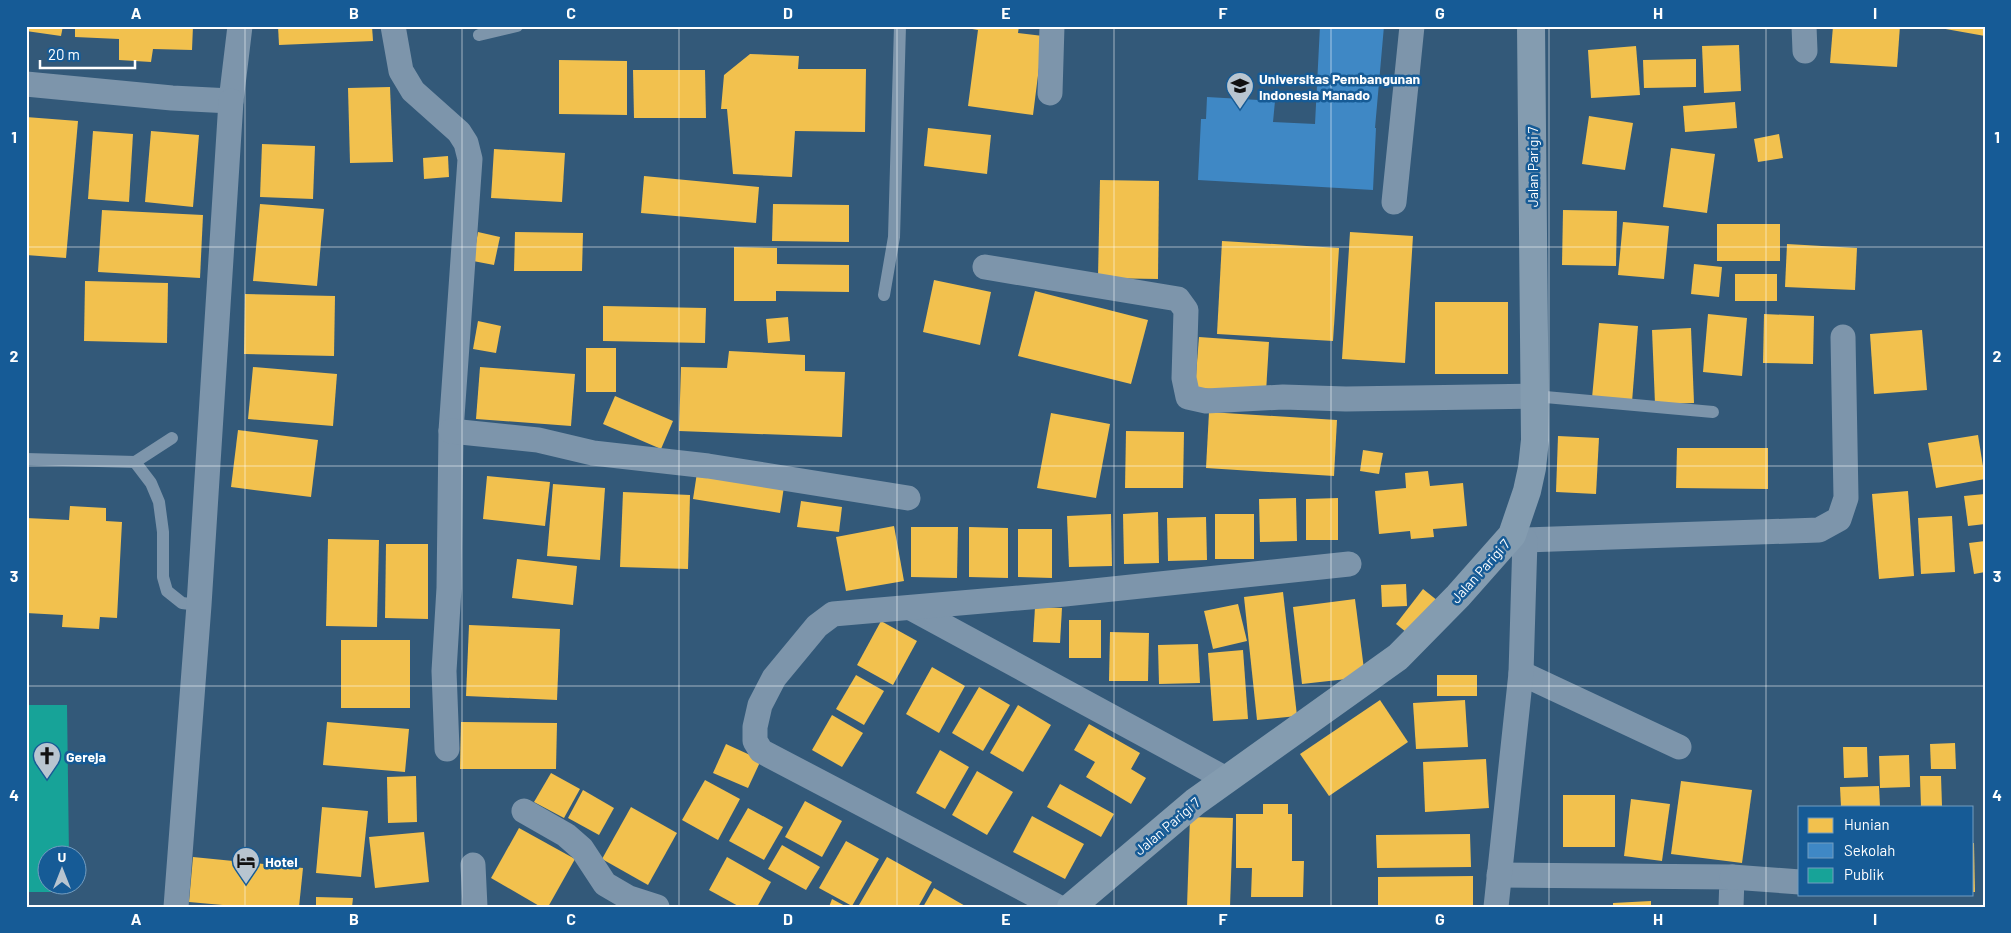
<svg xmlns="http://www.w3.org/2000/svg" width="2011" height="933" viewBox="0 0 2011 933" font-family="Barlow,sans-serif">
  <rect width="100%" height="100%" fill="#335979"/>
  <!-- homes -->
  <g fill="#f2c14e">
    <path d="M26,26h37l-2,10 -35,-5z"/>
    <path d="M75,26h118l-1,24 -39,-1 -2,13 -32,-2v-21l-44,-2z"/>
    <path d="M278,26h94l1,15 -94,4z"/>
    <path d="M955,26h64l-1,7 25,3 -10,79 -65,-9 10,-76z"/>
    <path d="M1833,26h67l-3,41 -67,-4z"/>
    <path d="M1940,26h45v10l-45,-8z"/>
    <path d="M1739,45l2,46 -37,2 -2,-47z"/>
    <path d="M1636,46l4,49 -49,3 -3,-48z"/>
    <path d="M750,54l49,2 -1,13h68l-1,63 -70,-1 -3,46 -59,-3 -6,-65h-6l3,-34z"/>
    <path d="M1696,59v28l-52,1 -1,-28z"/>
    <path d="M559,60l68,1v54l-68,-1z"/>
    <path d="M633,70h72l1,48h-72z"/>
    <path d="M390,87l3,75 -43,1 -2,-75z"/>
    <path d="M1735,102l2,26 -52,4 -2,-26z"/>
    <path d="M1589,116l44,7 -8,47 -43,-6z"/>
    <path d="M26,117l52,4 -12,137 -40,-3z"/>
    <path d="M928,128l63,7 -4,39 -63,-8z"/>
    <path d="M93,131l40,3 -4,68 -41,-3z"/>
    <path d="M151,131l48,4 -6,72 -48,-5z"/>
    <path d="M1779,134l4,24 -25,4 -4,-23z"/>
    <path d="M262,144l53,2 -2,53 -53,-2z"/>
    <path d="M1671,148l44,6 -8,59 -44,-6z"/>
    <path d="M494,149l71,4 -3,49 -71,-4z"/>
    <path d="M448,156l1,21 -25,2 -1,-21z"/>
    <path d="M644,176l115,11 -3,36 -115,-10z"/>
    <path d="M1100,180l59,1 -1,98 -60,-1z"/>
    <path d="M260,204l64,5 -7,77 -64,-5z"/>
    <path d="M773,204l76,1v37l-77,-1z"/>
    <path d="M102,210l101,5 -3,63 -102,-6z"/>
    <path d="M1563,210l54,1 -1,55 -54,-1z"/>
    <path d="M1623,222l46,4 -5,53 -46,-4z"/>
    <rect x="1717" y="224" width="63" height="37"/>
    <path d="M478,232l22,5 -6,28 -21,-4z"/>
    <path d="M515,232l68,1 -1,38h-68z"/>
    <path d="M1350,232l63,4 -8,127 -63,-4z"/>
    <path d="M1222,241l117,7 -6,93 -116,-7z"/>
    <path d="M1787,244l70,4 -2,42 -70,-3z"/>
    <path d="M734,247l43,1v16l72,1v27l-73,-1v10h-42z"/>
    <path d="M1694,264l28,3 -3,30 -28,-3z"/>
    <rect x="1735" y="274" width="42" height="27"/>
    <path d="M934,280l57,12 -11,53 -57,-13z"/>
    <path d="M85,281l83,2 -1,60 -83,-2z"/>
    <path d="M1035,291l113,29 -17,64 -113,-28z"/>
    <path d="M245,294l90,2 -1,60 -90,-2z"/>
    <rect x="1435" y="302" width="73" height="72"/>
    <path d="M603,306l103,2 -1,35 -102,-2z"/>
    <path d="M1708,314l39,4 -5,58 -39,-4z"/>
    <path d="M1764,314l50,2 -1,48 -50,-1z"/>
    <path d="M788,317l2,24 -22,2 -2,-24z"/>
    <path d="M478,321l23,5 -5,27 -23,-4z"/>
    <path d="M1599,323l39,3 -6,76 -40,-4z"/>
    <path d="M1691,328l3,75 -39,1 -3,-74z"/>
    <path d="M1922,330l5,60 -53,4 -4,-60z"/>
    <path d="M1199,337l70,5 -3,50 -71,-4z"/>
    <rect x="586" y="348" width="30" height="44"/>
    <path d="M729,351l76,4v16l40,1 -3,65 -163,-6 2,-64 46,1z"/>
    <path d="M253,367l84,7 -4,52 -85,-7z"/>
    <path d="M480,367l95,7 -4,52 -95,-7z"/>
    <path d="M615,396l58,25 -12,28 -58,-25z"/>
    <path d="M1209,412l128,8 -3,56 -128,-8z"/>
    <path d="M1051,413l59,11 -14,74 -59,-10z"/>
    <path d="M238,430l80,10 -7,57 -80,-10z"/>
    <path d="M1126,431l58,1 -1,56h-58z"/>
    <path d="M1978,435l7,44 -49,9 -8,-45z"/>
    <path d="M1558,436l41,2 -3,56 -40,-2z"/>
    <path d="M1677,448h91v41l-92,-1z"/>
    <path d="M1363,450l20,3 -4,21 -19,-3z"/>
    <path d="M698,466l87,14 -5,33 -87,-14z"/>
    <path d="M1428,471l2,15 33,-3 4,43 -34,3 1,8 -23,2 -1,-8 -31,3 -4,-43 31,-3 -1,-15z"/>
    <path d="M487,476l63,6 -5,44 -62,-7z"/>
    <path d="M553,484l52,4 -5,72 -53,-4z"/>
    <path d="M1908,491l6,85 -35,3 -7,-85z"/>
    <path d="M623,492l67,3 -2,74 -68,-2z"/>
    <path d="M1985,494v30l-17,2 -4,-30z"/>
    <path d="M1296,498l1,43 -37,1 -1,-43z"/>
    <path d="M1338,498v42h-32v-41z"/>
    <path d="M801,501l41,6 -3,25 -42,-5z"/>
    <path d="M70,506l36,2v13l16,1 -5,96 -17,-1 -1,12 -37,-2 1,-12 -37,-2v-95l43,2z"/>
    <path d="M1158,512l1,51 -35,1 -1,-50z"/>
    <path d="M1111,514l1,52 -43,1 -2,-51z"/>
    <rect x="1215" y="514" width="39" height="45"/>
    <path d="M1952,516l3,56 -34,2 -3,-56z"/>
    <path d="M1206,517l1,43 -39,1 -1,-43z"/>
    <path d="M894,526l10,55 -58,10 -10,-54z"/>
    <path d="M911,527h47l-1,51 -46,-1z"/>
    <path d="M969,527l39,1v50l-39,-1z"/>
    <path d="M1018,529h34v49l-34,-1z"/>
    <path d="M328,539l51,1 -2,87 -51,-1z"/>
    <path d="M1985,541v31l-11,2 -5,-31z"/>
    <path d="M386,544h42v75l-43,-1z"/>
    <path d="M517,559l60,7 -4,39 -61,-7z"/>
    <path d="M1406,584l1,22 -25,1 -1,-22z"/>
    <path d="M1423,589l15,12 -27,35 -15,-12z"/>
    <path d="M1283,592l14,124 -40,4 -13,-123z"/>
    <path d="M1355,599l10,78 -63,7 -9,-77z"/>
    <path d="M1238,604l9,37 -34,8 -9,-38z"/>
    <path d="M1035,607l27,1 -2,35 -27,-1z"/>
    <rect x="1069" y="620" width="32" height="38"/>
    <path d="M881,621l36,20 -24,44 -36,-20z"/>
    <path d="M469,625l91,4 -3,71 -91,-4z"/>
    <path d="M1110,632l39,1 -1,48h-39z"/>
    <rect x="341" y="640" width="69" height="68"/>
    <path d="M1198,644l2,39 -41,1 -1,-39z"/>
    <path d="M1243,650l5,69 -35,2 -5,-68z"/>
    <path d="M932,667l33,19 -26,47 -33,-19z"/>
    <path d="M856,675l28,16 -20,34 -28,-16z"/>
    <rect x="1437" y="675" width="40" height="21"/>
    <path d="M979,687l31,18 -27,46 -31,-18z"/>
    <path d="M1380,700l28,42 -79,54 -29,-42z"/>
    <path d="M1465,700l3,47 -52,2 -3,-46z"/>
    <path d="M1018,705l33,20 -28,47 -33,-19z"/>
    <path d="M832,715l31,18 -21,34 -30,-17z"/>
    <path d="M327,722l82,7 -4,43 -82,-7z"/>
    <path d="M461,722l96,1 -1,46h-96z"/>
    <path d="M1089,724l51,29 -9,16 15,9 -15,26 -45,-27 9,-15 -21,-12z"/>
    <path d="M1955,743l1,26h-25l-1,-25z"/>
    <path d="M726,744l35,16 -13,28 -35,-15z"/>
    <path d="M1843,747h24l1,30 -24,1z"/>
    <path d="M940,750l29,17 -24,42 -29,-16z"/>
    <path d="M1909,755l1,32 -30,1 -1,-32z"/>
    <path d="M1486,759l3,49 -64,4 -2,-50z"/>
    <path d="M977,771l36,21 -26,43 -35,-20z"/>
    <path d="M551,773l29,16 -16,29 -30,-16z"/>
    <path d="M416,776l1,46 -29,1 -1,-46z"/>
    <path d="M1920,776h21l1,30 -21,1z"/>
    <path d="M705,780l35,19 -22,41 -36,-20z"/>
    <path d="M1681,781l71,9 -10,73 -71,-9z"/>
    <path d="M1060,784l54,30 -13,23 -54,-30z"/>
    <path d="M1879,786l1,21h-39l-1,-20z"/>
    <path d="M583,790l31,18 -15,27 -31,-17z"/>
    <rect x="1563" y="795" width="52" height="52"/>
    <path d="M1631,799l39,5 -8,57 -38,-5z"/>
    <path d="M805,801l37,20 -20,36 -37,-20z"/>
    <path d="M1263,804h25v10h4v47h12l-1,36h-52l1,-29h-16v-54h27z"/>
    <path d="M322,807l46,4 -7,66 -45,-4z"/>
    <path d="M631,807l46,26 -29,52 -46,-26z"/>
    <path d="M748,808l35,19 -19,33 -35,-19z"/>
    <path d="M1032,816l52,28 -19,35 -52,-27z"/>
    <path d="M1190,817l43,1 -3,89h-43z"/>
    <path d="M519,828l56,31 -27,48h-7l-50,-29z"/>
    <path d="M424,832l5,50 -54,6 -6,-51z"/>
    <path d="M1470,834l1,33 -94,1 -1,-33z"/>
    <path d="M846,841l33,18 -27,47 -33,-18z"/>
    <path d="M1972,843h2l1,49h-3z"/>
    <path d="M782,845l38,22 -14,23 -38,-21z"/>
    <path d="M193,857l110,11 -4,39h-54l-56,-5z"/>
    <path d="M727,857l44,25 -14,25h-17l-31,-17z"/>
    <path d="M887,857l45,25 -14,25 -59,-2z"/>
    <path d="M1473,876v31h-95v-30z"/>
    <path d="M934,888l33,19h-44z"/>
    <path d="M316,897l37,1 -1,9h-36z"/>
    <path d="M832,899l15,8h-18z"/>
    <path d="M1651,901v6h-38v-4z"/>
  </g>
  <!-- schools -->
  <path fill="#3f88c5" d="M1320,26h64l-9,102h1l-3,62 -175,-10 3,-61h5l1,-22 68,4 -2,21 42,2z"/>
  <!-- public -->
  <path fill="#17a398" d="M26,705h41l2,151h-21v30h21v6h-43z"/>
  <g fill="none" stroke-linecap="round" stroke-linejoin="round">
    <!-- lane -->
    <g stroke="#7d95ab" stroke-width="12">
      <path d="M479,35l38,-9"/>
      <path d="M884,295l10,-58 6,-211"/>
      <path d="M1534,396l179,16"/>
      <path d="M26,459l109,3 37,-24"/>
      <path d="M135,462l16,21 8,19 4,30v45l4,14 15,12 17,2"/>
    </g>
    <!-- street -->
    <g stroke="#7d95ab" stroke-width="25">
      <path d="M393,26l8,45 12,20 46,41 7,11 4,16 -19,272 -2,157 -5,83 3,78"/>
      <path d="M1804,26l1,25"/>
      <path d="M26,84l146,14 59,3 9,-75"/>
      <path d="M1050,93l2,-67"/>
      <path d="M1394,202l18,-176"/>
      <path d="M985,267l193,32 8,11 -2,68 4,19 18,4 77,-4 63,2 188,-3"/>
      <path d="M451,431l87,9 55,13 115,13 200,32"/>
      <path d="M1525,540l294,-10 20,-11 7,-21 -3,-161"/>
      <path d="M911,608l315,171"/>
      <path d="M1521,673l158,74"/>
      <path d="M524,811l42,24 16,14 23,35 24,14 28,9"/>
      <path d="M473,865l2,42"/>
      <path d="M1499,875l233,2 -1,30"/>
      <path d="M1732,877l68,5"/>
      <path d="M176,907l23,-302 32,-504"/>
      <path d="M1058,907l-297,-156 -6,-10v-14l5,-22 14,-27 43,-52 16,-12 232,-20 284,-30"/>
      <path d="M1496,907l25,-234 4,-133 -13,-5"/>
    </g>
    <!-- secondary -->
    <path stroke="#849cb0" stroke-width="28" d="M1071,907l124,-105 203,-145 60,-61 54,-61 15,-44 5,-23 3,-28 -4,-414"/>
  </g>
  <!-- grid -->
  <path fill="none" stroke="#fff" stroke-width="1" stroke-opacity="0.55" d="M245,26v881M462,26v881M679,26v881M897,26v881M1114,26v881M1331,26v881M1549,26v881M1766,26v881M26,247h1959M26,466h1959M26,686h1959"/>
  <!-- icons -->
  <defs>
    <symbol id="university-pin" viewBox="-11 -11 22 30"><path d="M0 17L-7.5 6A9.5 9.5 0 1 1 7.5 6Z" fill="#b8c5d0" stroke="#165b96"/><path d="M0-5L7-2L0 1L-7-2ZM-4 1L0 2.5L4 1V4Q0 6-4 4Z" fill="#111"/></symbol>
    <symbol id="church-pin" viewBox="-11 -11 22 30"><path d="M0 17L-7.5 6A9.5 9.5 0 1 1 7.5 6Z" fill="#b8c5d0" stroke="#165b96"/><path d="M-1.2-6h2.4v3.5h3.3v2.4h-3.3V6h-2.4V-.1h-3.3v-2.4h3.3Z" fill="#111"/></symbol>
    <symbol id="hotel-pin" viewBox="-11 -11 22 30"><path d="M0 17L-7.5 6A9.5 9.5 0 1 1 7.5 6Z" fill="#b8c5d0" stroke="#165b96"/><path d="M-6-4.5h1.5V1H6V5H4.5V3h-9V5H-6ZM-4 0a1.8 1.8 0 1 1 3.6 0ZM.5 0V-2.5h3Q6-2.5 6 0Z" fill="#111"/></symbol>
  </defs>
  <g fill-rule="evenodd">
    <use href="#university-pin" x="1224" y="70" width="32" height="43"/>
    <use href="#church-pin" x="31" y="740" width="32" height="43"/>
    <use href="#hotel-pin" x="230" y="845" width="32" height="43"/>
  </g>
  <g text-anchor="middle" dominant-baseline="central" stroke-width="5" stroke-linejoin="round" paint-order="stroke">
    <!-- poi labels -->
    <g font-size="14" font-weight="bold" fill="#fff" stroke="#165b96" text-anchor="start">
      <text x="1259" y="78">Universitas Pembangunan<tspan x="1259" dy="16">Indonesia Manado</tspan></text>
      <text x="66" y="756">Gereja</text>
      <text x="265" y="861">Hotel</text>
    </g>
    <!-- street labels -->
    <g font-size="14" fill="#fff" stroke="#165b96">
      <text transform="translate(1532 167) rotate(-90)">Jalan Parigi 7</text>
      <text transform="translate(1480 571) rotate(-48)">Jalan Parigi 7</text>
      <text transform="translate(1167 826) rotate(-40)">Jalan Parigi 7</text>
    </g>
  </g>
  <!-- border -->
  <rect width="2011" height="933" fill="none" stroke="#165b96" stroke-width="55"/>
  <!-- legend -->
  <rect x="1798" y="806" width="175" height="90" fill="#165b96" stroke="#739dc0"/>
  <rect x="1808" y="818" width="25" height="15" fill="#f2c14e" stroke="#739dc0"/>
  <text x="1844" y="830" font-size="15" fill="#ffffff">Hunian</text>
  <rect x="1808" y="843" width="25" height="15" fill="#3f88c5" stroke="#739dc0"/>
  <text x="1844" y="856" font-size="15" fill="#ffffff">Sekolah</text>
  <rect x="1808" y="868" width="25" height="15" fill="#17a398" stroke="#739dc0"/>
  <text x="1844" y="880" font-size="15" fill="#ffffff">Publik</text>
  <!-- north arrow -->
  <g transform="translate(62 870)"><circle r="24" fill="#165b96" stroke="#739dc0"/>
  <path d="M0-4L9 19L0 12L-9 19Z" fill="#b8c5d0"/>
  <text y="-8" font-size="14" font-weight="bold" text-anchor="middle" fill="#ffffff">U</text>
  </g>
  <!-- scale -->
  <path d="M40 60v8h95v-8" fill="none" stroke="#ffffff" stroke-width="2.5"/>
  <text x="48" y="60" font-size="15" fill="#ffffff" stroke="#165b96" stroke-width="4" paint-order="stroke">20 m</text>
  <rect x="28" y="28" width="1956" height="878" fill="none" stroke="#fff" stroke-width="2"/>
  <g font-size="16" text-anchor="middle" font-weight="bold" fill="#fff">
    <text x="136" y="19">A</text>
    <text x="354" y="19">B</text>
    <text x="571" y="19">C</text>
    <text x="788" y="19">D</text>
    <text x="1006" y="19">E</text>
    <text x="1223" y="19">F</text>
    <text x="1440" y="19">G</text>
    <text x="1658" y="19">H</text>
    <text x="1875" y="19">I</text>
    <text x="14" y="143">1</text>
    <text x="1997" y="143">1</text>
    <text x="14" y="362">2</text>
    <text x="1997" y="362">2</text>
    <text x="14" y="582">3</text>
    <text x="1997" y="582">3</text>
    <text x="14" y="801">4</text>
    <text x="1997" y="801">4</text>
    <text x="136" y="925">A</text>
    <text x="354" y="925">B</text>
    <text x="571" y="925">C</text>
    <text x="788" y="925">D</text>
    <text x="1006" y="925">E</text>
    <text x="1223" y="925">F</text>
    <text x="1440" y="925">G</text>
    <text x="1658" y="925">H</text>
    <text x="1875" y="925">I</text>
  </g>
</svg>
